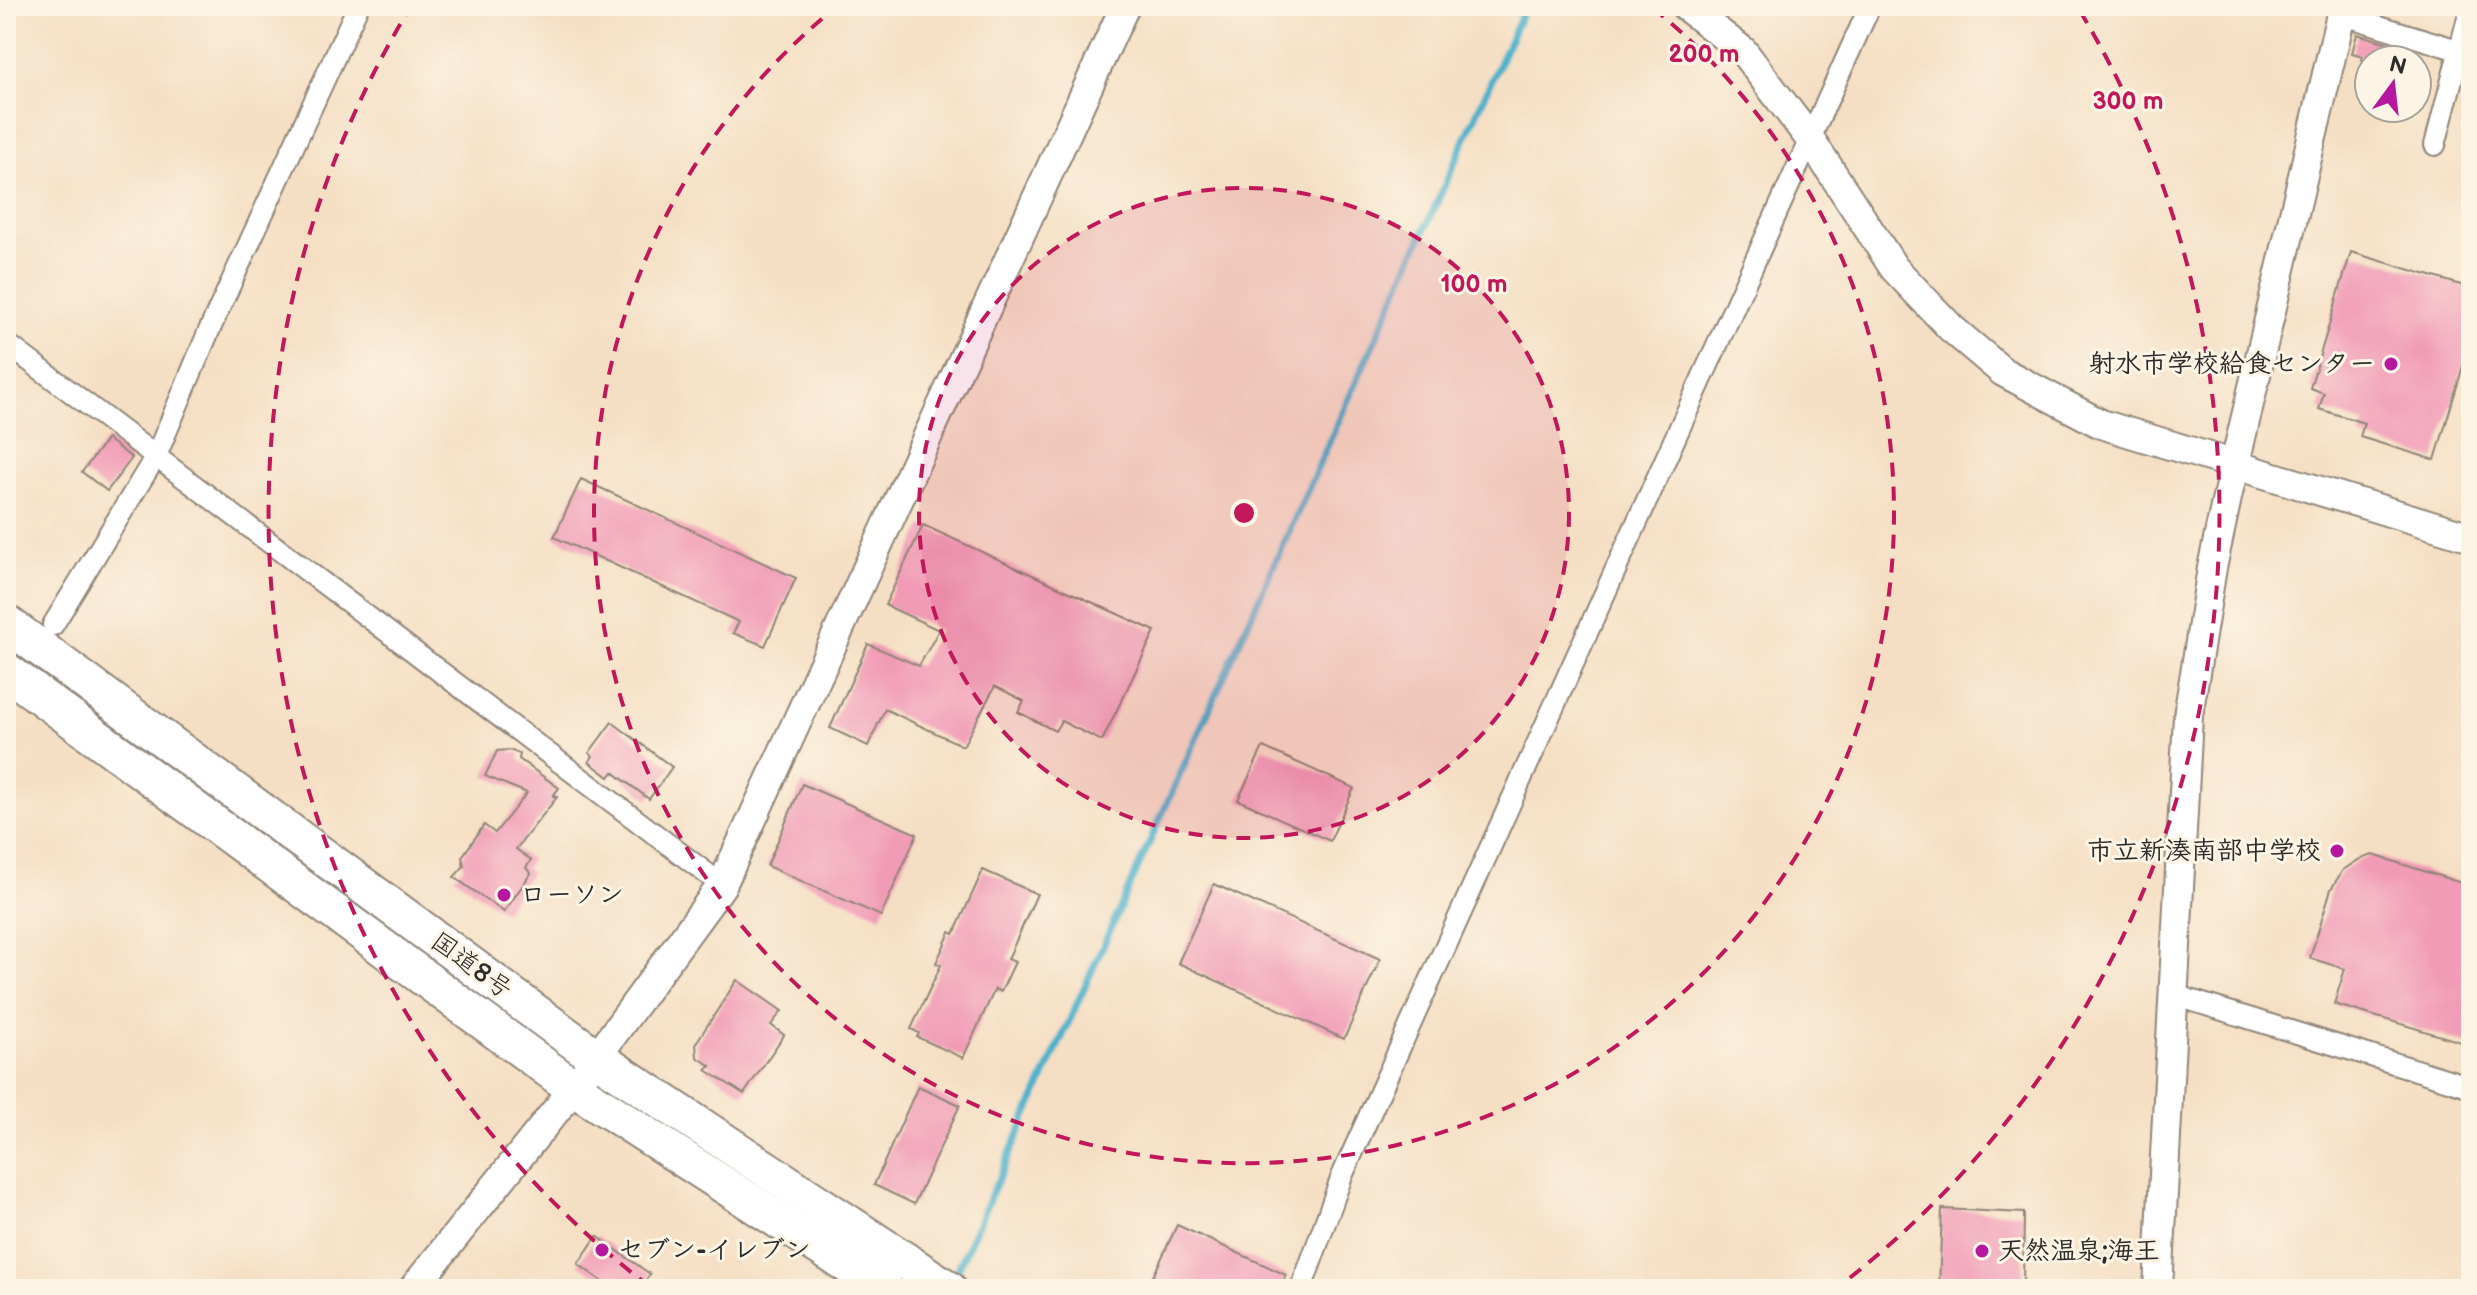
<svg xmlns="http://www.w3.org/2000/svg" width="2477" height="1295" viewBox="0 0 2477 1295" font-family="'Balsamiq Sans','Klee One',sans-serif">
  <rect width="100%" height="100%" fill="#fcf5e5"/>
  <filter id="ink" filterUnits="userSpaceOnUse"><feTurbulence type="fractalNoise" baseFrequency=".0125" numOctaves="2"/><feDisplacementMap in="SourceGraphic" scale="16" xChannelSelector="R" yChannelSelector="G"/><feConvolveMatrix kernelMatrix="1 2 1 2 8 2 1 2 1" color-interpolation-filters="sRGB"/></filter>
  <filter id="wash" filterUnits="userSpaceOnUse"><feTurbulence type="fractalNoise" baseFrequency=".006" numOctaves="4" result="noise"/><feDisplacementMap in="SourceGraphic" scale="32" xChannelSelector="R" yChannelSelector="G"/><feGaussianBlur stdDeviation="1.8" result="paint"/><feColorMatrix in="noise" values="0 0 0 0 0 0 0 0 0 0 0 0 0 0 0 0 0 1.4 0 .05"/><feComposite in="paint" operator="in"/></filter>
  <g filter="url(#wash)">
    <rect width="100%" height="100%" fill="#f5dfc4"/>
    <g fill="none" stroke-linecap="round" stroke-linejoin="round">
      <!-- stream -->
      <path stroke="#4cb1cb" stroke-width="7" d="M953,1280l572,-1274"/>
    </g>
    <g id="blocks">
      <!-- building -->
      <g fill="#f19bb6">
        <path d="M2357,34l38,11 -4,15h-29l1,-4 -11,-3z"/>
        <path d="M2351,252l120,36v51l-36,121 -75,-23 4,-14 -45,-14 5,-16 -14,-5z"/>
        <path d="M107,439l25,19 -25,33 -25,-19z"/>
        <path d="M581,479l215,99 -31,68 -32,-13 6,-11 -185,-85z"/>
        <path d="M923,525l232,106 -53,110 -41,-20 -6,10 -37,-19 6,-11 -29,-15 -32,60 -78,-37 -17,37 -38,-18 38,-84 51,22 20,-36 -54,-25z"/>
        <path d="M612,722l60,45 -23,32 -36,-27 -4,5 -20,-15 4,-6 -4,-3z"/>
        <path d="M1263,747l91,41 -24,53 -92,-41z"/>
        <path d="M509,750l11,4 -1,5 40,29 -6,8 4,1 -41,52 15,11 -5,8 5,5 -27,39 -50,-35 10,-11 -2,-9 22,-32 11,8 32,-40 -42,-17 12,-25z"/>
        <path d="M802,784l115,50 -36,82 -114,-50z"/>
        <path d="M2373,855l98,31v159l-137,-41 11,-35 -35,-11 21,-69 12,-19 17,-11z"/>
        <path d="M983,870l54,24 -29,65 7,3 -14,30 -6,-3 -32,69 -46,-21 2,-4 -8,-4 30,-64 -5,-2 14,-31 4,2z"/>
        <path d="M1214,884l166,75 -36,80 -166,-76z"/>
        <path d="M737,980l45,31 -11,14 13,10 -40,59 -38,-24 5,-4 -14,-9 -1,-14z"/>
        <path d="M918,1086l42,19 -46,99 -40,-19z"/>
        <path d="M1942,1209l82,4 -1,76h-84z"/>
        <path d="M1177,1225l109,50 -6,14h-111l-18,-8z"/>
        <path d="M597,1236l53,38 -10,15h-27l-35,-25z"/>
      </g>
    </g>
  </g>
  <g filter="url(#ink)">
    <use href="#blocks" fill-opacity="0" stroke="#908578" stroke-width="2"/>
    <g fill="none" stroke-linecap="round" stroke-linejoin="round">
      <defs>
        <g id="street">
          <path d="M2340,14l131,40"/>
          <path d="M2435,145l36,-139"/>
          <path d="M6,343l716,542"/>
          <path d="M53,625l103,-169 52,-123 150,-327"/>
          <path d="M2174,995l297,92"/>
          <path d="M1301,1289l41,-113 528,-1170"/>
        </g>
        <g id="secondary">
          <path d="M1685,6l58,45 67,88 84,129 58,61 51,43 98,52 370,113"/>
          <path d="M413,1289l161,-201 148,-203 403,-879"/>
          <path d="M2158,1289l30,-573 24,-148 16,-75 115,-487"/>
        </g>
        <g id="highway">
          <path d="M6,623l591,435 351,231"/>
          <path d="M6,671l568,417 311,201"/>
        </g>
      </defs>
      <!-- street casing -->
      <use href="#street" stroke="#908578" stroke-width="24"/>
      <!-- secondary casing -->
      <use href="#secondary" stroke="#908578" stroke-width="32"/>
      <!-- highway casing -->
      <use href="#highway" stroke="#908578" stroke-width="40"/>
      <!-- street -->
      <use href="#street" stroke="#fff" stroke-width="20"/>
      <!-- secondary -->
      <use href="#secondary" stroke="#fff" stroke-width="28"/>
      <!-- highway -->
      <use href="#highway" stroke="#fff" stroke-width="36"/>
    </g>
  </g>
  <!-- distance rings -->
  <circle cx="1244" cy="513" r="325" fill="#c2185b" fill-opacity=".12"/>
  <g fill="none" stroke="#c2185b" stroke-width="4" stroke-dasharray="14 10">
    <circle cx="1244" cy="513" r="325"/>
    <path d="M1653 8A650 650 0 1 1 835 8"/>
    <path d="M650 1287A975 975 0 0 1 408 11M2080 11A975 975 0 0 1 1838 1287"/>
  </g>
  <!-- markers -->
  <g fill="#b5179e" stroke="#fcf5e5" stroke-width="3">
    <circle cx="2391" cy="364" r="8"/>
    <circle cx="2337" cy="851" r="8"/>
    <circle cx="504" cy="895" r="8"/>
    <circle cx="602" cy="1250" r="8"/>
    <circle cx="1982" cy="1251" r="8"/>
  </g>
  <g text-anchor="middle" dominant-baseline="central" stroke-width="6" stroke-linejoin="round" paint-order="stroke">
    <!-- poi labels -->
    <g font-size="26" font-weight="bold" fill="#2b2b2b" stroke="#fcf5e5" text-anchor="start">
      <text x="2375" y="364" text-anchor="end">射水市学校給食センター</text>
      <text x="2321" y="851" text-anchor="end">市立新湊南部中学校</text>
      <text x="520" y="895">ローソン</text>
      <text x="618" y="1250">セブン-イレブン</text>
      <text x="1998" y="1251">天然温泉;海王</text>
    </g>
    <!-- street labels -->
    <g font-size="26" fill="#2b2b2b" stroke="#fcf5e5">
      <text transform="translate(471 966) rotate(36)">国道8号</text>
    </g>
  </g>
  <circle cx="1244" cy="513" r="12" fill="#c2185b" stroke="#fcf5e5" stroke-width="4"/>
  <g font-size="24" text-anchor="middle" font-weight="bold" fill="#c2185b" stroke="#fcf5e5" stroke-width="6" stroke-linejoin="round" paint-order="stroke">
    <text x="1704" y="62">200 m</text>
    <text x="2128" y="109">300 m</text>
    <text x="1474" y="292">100 m</text>
  </g>
  <!-- margin -->
  <rect width="2477" height="1295" fill="none" stroke="#fcf5e5" stroke-width="32"/>
  <!-- north arrow -->
  <g transform="translate(2393 84) rotate(15)"><circle r="38" fill="#fcf5e5" stroke="#a8a49b" stroke-width="2"/>
  <path d="M0-6L14 30L0 20L-14 30Z" fill="#b5179e"/>
  <text y="-12" font-size="22" font-weight="bold" text-anchor="middle" fill="#2b2b2b">N</text>
  </g>
</svg>
